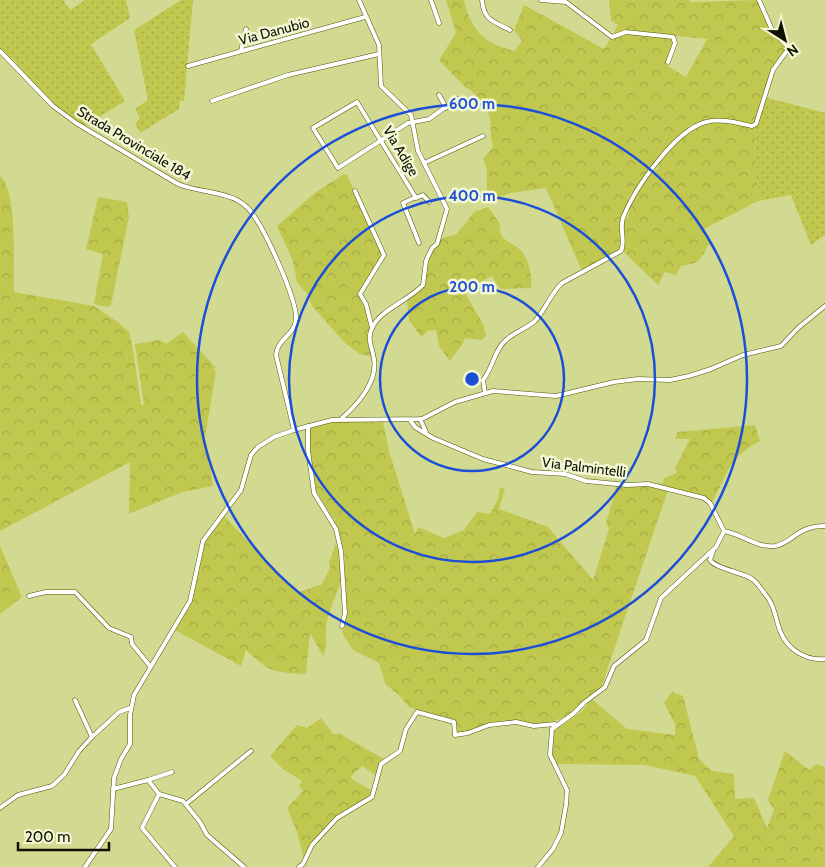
<svg xmlns="http://www.w3.org/2000/svg" width="825" height="867" viewBox="0 0 825 867" font-family="Cabin,sans-serif">
  <defs>
    <pattern id="grass-dots" width="8" height="8" patternUnits="userSpaceOnUse" patternTransform="scale(1.25)"><rect width="8" height="8" fill="#c0c84f"/><path d="M2 2h.1M6 6h.1" fill="none" stroke="#a4ab43" stroke-width="1.8" stroke-linecap="round"/></pattern>
    <pattern id="forest-crowns" width="20" height="18" patternUnits="userSpaceOnUse" patternTransform="scale(1.25)"><rect width="20" height="18" fill="#c0c84f"/><path d="M2 6a3 3 0 1 1 6 0M12 15a3 3 0 1 1 6 0" fill="none" stroke="#a4ab43"/></pattern>
  </defs>
  <rect width="100%" height="100%" fill="#d2da91"/>
  <!-- grass -->
  <g fill="url(#grass-dots)">
    <path d="M0,0h63l7,10 15,-10h41l4,18 -39,26 34,57 -40,25 -30,-20 -38,-40v-3l-17,-13z"/>
    <path d="M181,0h12l-9,101h-4l-1,8 -39,24 -5,-10 5,-5 -5,-9 13,-9 -14,-70z"/>
    <path d="M764,97l61,16v122l-14,10 -20,-50 -33,6 -3,-73z"/>
  </g>
  <!-- forest -->
  <g fill="url(#forest-crowns)">
    <path d="M446,0h18c7,30 20,44 51,51l7,-11 -8,-10 10,-25 80,44 6,-10 15,-5 46,3 3,5 -8,23 20,12 21,-38 -75,-7 -20,4 6,-11 -7,-4 -2,-21h80l1,2 68,-2c5,20 14,34 30,47l-16,23 -17,53 -3,2 -43,-5 -20,6v2l-45,49 -16,21 1,3 -10,23 2,26 -39,21 -36,-83 -35,5 -23,8c-4,-15 3,-28 -5,-42l10,-12c-3,-10 -2,-18 -3,-28 -1,-10 -16,-29 -25,-32l-26,-27 17,-27z"/>
    <path d="M719,122l36,6 3,73 -54,28 7,14c-6,4 -7,13 -13,18 -4,3 -12,4 -17,5l-5,9 -11,-3 -7,13 -35,-34 1,-34 3,1c3,-5 2,-8 4,-12 4,-15 14,-30 27,-37 1,-12 26,-36 37,-41 8,-4 15,-5 24,-6z"/>
    <path d="M344,174l3,1 35,80 -24,38 7,12 5,24 -3,10 5,18 -12,-3 -15,-11 -33,-37 -3,-10 -12,-14 -4,-21 -16,-35 39,-34z"/>
    <path d="M0,176c18,15 13,91 14,116l80,14 25,17 10,9 3,12 9,61 3,-1 -9,-60 25,-4 6,4 17,-12 33,36 -3,2 3,1 -11,66 8,49 -31,6 -53,22 1,-52 -130,69z"/>
    <path d="M98,197l29,5 2,15 -18,88 -5,2 -12,-3 9,-50 -17,-5z"/>
    <path d="M488,207l12,17c-3,18 14,17 23,29 6,8 10,26 8,35l-31,1 -8,-13 -28,15 19,33 3,11 -4,5 -16,-2 -3,2 1,2 -14,19 -11,-15 -3,-16 -8,1 -7,6 -12,-17 -2,-19 16,-15 4,-25 12,-22 18,-5 17,-22z"/>
    <path d="M335,421l48,1 6,29 26,83 3,-7 26,11 20,-8 13,-18 13,2 8,-15 2,-12 5,2 -6,20 49,18 45,53 16,-51 -3,-6 11,-38 34,2 17,3 -67,198 -23,17 -9,10 -21,9h-18l-12,-3 -61,13 -2,-3 2,-8 -48,-16 -11,-13 -12,-9 -7,-22 -26,-13 -11,-17 4,-17 -2,-66c-6,-6 -6,-20 -10,-30l2,-1 -3,-1 -17,-27 -6,-40 -1,-23 14,-4 1,3 1,-4z"/>
    <path d="M755,425l5,16c-32,17 -31,31 -48,61l-55,-18 6,-1 1,-5 13,-5 -2,-5 15,-29h-15l3,-7z"/>
    <path d="M224,516l73,77 25,-9 8,-16 -1,-6 7,-18c18,36 -8,53 -10,86 -1,12 3,13 -3,26l-13,-23 -4,41c-33,-2 -36,-1 -60,-24l-5,16 -66,-36 11,-20 4,-1 -2,-3 11,-35 5,-29z"/>
    <path d="M0,546l22,51 -22,17z"/>
    <path d="M672,692l11,4 16,63 13,12 22,3 1,25 19,-1 13,30 7,-18 -6,-10 17,-49 24,19 7,-6 9,3v100h-117l26,-31 -39,-60 -50,-11 -90,-1 -3,-14 2,-19 28,-20 10,-12 35,30 48,6v-11l-11,-21z"/>
    <path d="M321,718l12,16h7l44,25 -9,16 -13,-9 -11,10 2,4 18,10 1,6c-27,16 -53,34 -68,63l-7,-27 -10,-24 16,-17 -4,-5 3,-5 -19,-12 -13,-13 27,-31 10,3z"/>
  </g>
  <g fill="none" stroke-linecap="round" stroke-linejoin="round">
    <defs>
      <g id="minor">
        <path d="M431,0l8,23"/>
        <path d="M482,0c2,21 11,21 28,30"/>
        <path d="M541,0l25,2 46,35 14,-5 47,5 2,6 -7,19"/>
        <path d="M0,51l53,55 23,17 102,61c19,8 42,7 59,16 7,4 13,9 17,16 12,17 43,83 42,103 -1,16 -19,20 -20,36l18,75"/>
        <path d="M241,51l5,-22"/>
        <path d="M188,66l177,-49"/>
        <path d="M439,95l7,13"/>
        <path d="M212,101l76,-26 91,-21"/>
        <path d="M424,163l59,-27"/>
        <path d="M355,191l29,64 -24,39 6,10 6,24"/>
        <path d="M416,197l-13,6 16,40"/>
        <path d="M429,202l-6,-7 -7,3 -59,-96 -44,26 25,40 70,-45 21,-4 28,-20"/>
        <path d="M485,393l-2,-13c10,-12 11,-30 23,-40 8,-8 20,-11 29,-19 11,-12 16,-28 27,-38l59,-32c5,-10 -2,-22 2,-33 11,-29 52,-88 83,-96 14,-4 32,1 46,4l4,-2 17,-54 16,-22 -16,-16 -14,-32"/>
        <path d="M342,418c15,-13 36,-36 32,-59 -2,-13 -8,-20 -1,-33 8,-16 36,-26 50,-41l3,-24 6,-13 5,-4 10,-35 -29,-58 -7,-36 -30,-29 -2,-41 -20,-45"/>
        <path d="M420,419l6,13"/>
        <path d="M410,420l5,7 18,11 50,21 49,13 33,2 21,7 41,4 21,-1 56,14 6,5 14,28 -8,16 -55,51 -15,42 -32,26 -9,21 -20,15 -12,12 -21,15 -2,26 17,35 -1,15 -5,28 -8,16 -15,18"/>
        <path d="M308,426v24l6,43 22,36 5,22 4,62 -3,13"/>
        <path d="M724,531c18,3 32,17 51,15 18,-3 21,-20 50,-20"/>
        <path d="M713,551l-3,9c6,9 32,12 42,19 5,3 9,10 13,15 10,11 10,25 16,39 7,17 26,28 44,26"/>
        <path d="M29,596l17,-4h29l34,36 22,9 1,7 18,22"/>
        <path d="M75,700l17,37"/>
        <path d="M148,780l24,-8"/>
        <path d="M113,789l35,-9 11,14 24,7 17,21 7,13 37,32"/>
        <path d="M159,794l-17,34 33,39"/>
        <path d="M186,804l65,-53"/>
        <path d="M0,808l18,-13 34,-9 12,-11 15,-24 13,-14 27,-25 11,-4"/>
        <path d="M85,867l26,-38 3,-51 7,-19 9,-15v-29l4,-20 56,-94 13,-60 38,-51 10,-35 7,-8 16,-10 20,-7 38,-10 90,-1 33,-17 38,-11 63,5 58,-14 24,-3 32,1 19,-4 22,-7 32,-14 38,-9 17,-18 27,-22"/>
        <path d="M299,867l4,-3 9,-19 25,-27 35,-21 9,-33 19,-13 6,-22 11,-17 37,10 1,13 13,-2 21,-8 27,-3 18,4 21,-2"/>
      </g>
    </defs>
    <!-- minor casing -->
    <use href="#minor" stroke="#525606" stroke-width="5"/>
    <!-- minor -->
    <use href="#minor" stroke="#fff" stroke-width="4"/>
  </g>
  <!-- distance rings -->
  <g fill="none" stroke="#1d4ed8" stroke-width="2.5">
    <circle cx="472" cy="379" r="92"/>
    <circle cx="472" cy="379" r="183"/>
    <circle cx="472" cy="379" r="275"/>
  </g>
  <g text-anchor="middle" dominant-baseline="central" stroke-width="5" stroke-linejoin="round" paint-order="stroke">
    <!-- street labels -->
    <g font-size="14" fill="#0f1000" stroke="#f3f7d4">
      <text transform="translate(274 31) rotate(-15)">Via Danubio</text>
      <text transform="translate(134 143) rotate(31)">Strada Provinciale 184</text>
      <text transform="translate(401 151) rotate(59)">Via Adige</text>
      <text transform="translate(584 467) rotate(7)">Via Palmintelli</text>
    </g>
  </g>
  <circle cx="472" cy="379" r="8" fill="#1d4ed8" stroke="#f3f7d4" stroke-width="2.5"/>
  <g font-size="15" text-anchor="middle" font-weight="bold" fill="#1d4ed8" stroke="#f3f7d4" stroke-width="5" stroke-linejoin="round" paint-order="stroke">
    <text x="472" y="109">600 m</text>
    <text x="472" y="201">400 m</text>
    <text x="472" y="292">200 m</text>
  </g>
  <!-- north arrow -->
  <g transform="translate(785 40) rotate(144)" stroke="#f3f7d4" stroke-width="4" paint-order="stroke">
  <path d="M0-4L9 19L0 12L-9 19Z" fill="#0f1000"/>
  <text y="-8" font-size="14" font-weight="bold" text-anchor="middle" fill="#0f1000">N</text>
  </g>
  <!-- scale -->
  <path d="M18 842v8h91v-8" fill="none" stroke="#0f1000" stroke-width="2.5"/>
  <text x="25" y="842" font-size="15" fill="#0f1000" stroke="#f3f7d4" stroke-width="4" paint-order="stroke">200 m</text>
</svg>
